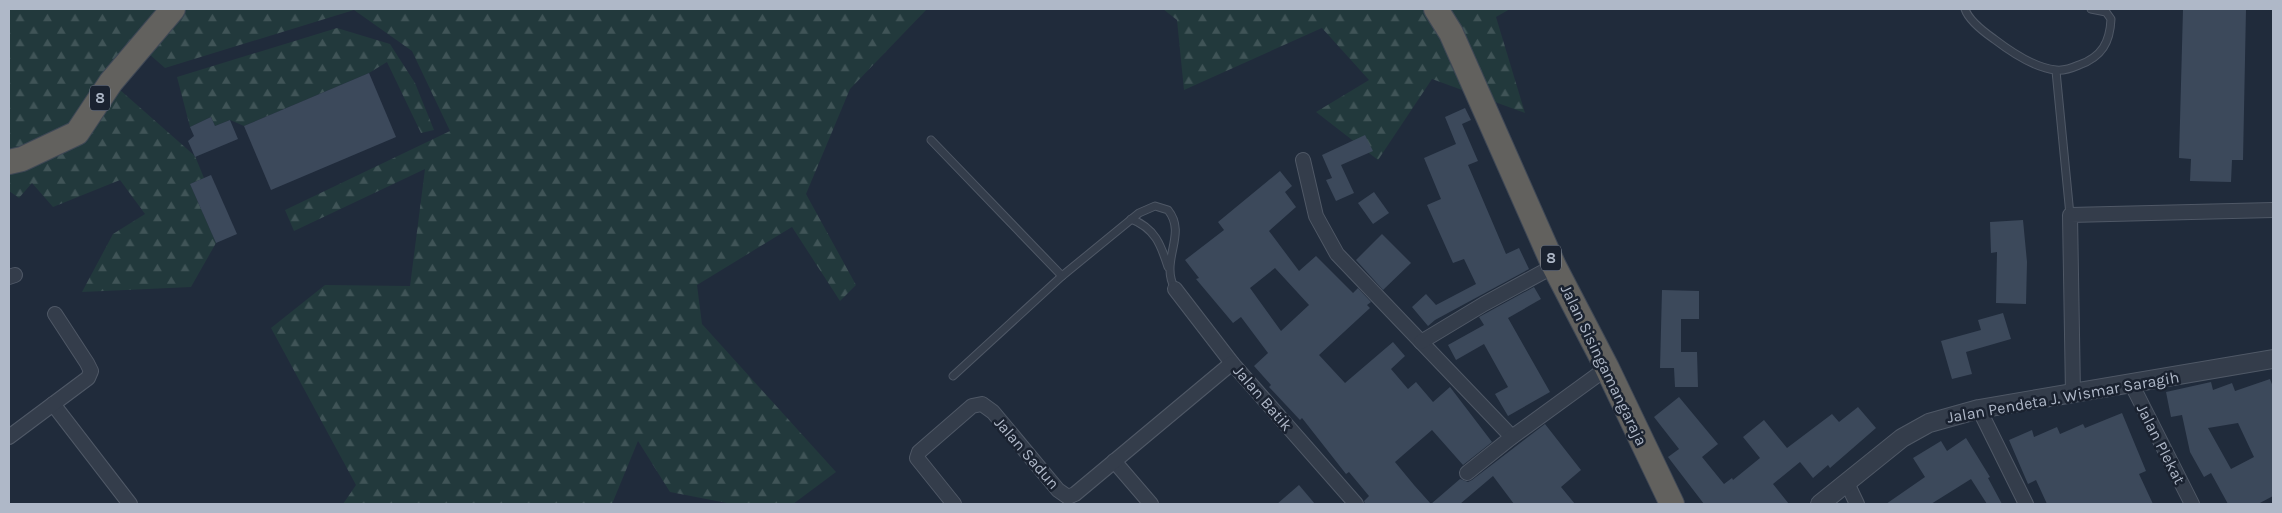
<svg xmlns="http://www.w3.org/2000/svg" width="2282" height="513" viewBox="0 0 2282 513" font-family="Karla,sans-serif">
  <defs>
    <pattern id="forest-firs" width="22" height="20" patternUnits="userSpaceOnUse" patternTransform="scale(1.25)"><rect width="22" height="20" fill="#22393c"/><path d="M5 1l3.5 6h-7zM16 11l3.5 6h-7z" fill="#405457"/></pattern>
  </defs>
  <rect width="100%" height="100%" fill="#202b3b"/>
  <!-- forest -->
  <g fill="url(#forest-firs)">
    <path d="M9,9h918l-77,80 -44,105 50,91 -16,16 -48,-74 -95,58 5,39 134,148 -43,32h-61l-62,-12 -32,-51 -26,63h-269l13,-19 -85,-157 54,-43 85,1 15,-117 -131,62 -9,-21 165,-79 -38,-80 -58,-41 -189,58 -24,-21 -30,35 84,74 9,22 -14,6 26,59 -25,44 -109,5 31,-58 32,-20 -25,-34 -67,27 -21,-24 -13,15 -10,-7z"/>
    <path d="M1163,9h347l-14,8 29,96 -93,-34 -54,81 -62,-48 53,-32 -47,-52 -138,62 -7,-70z"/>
    <path d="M337,28l53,16 25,39 19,47 -13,3 -34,-71 -18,11 -125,53 -14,-6 -15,6 -4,-9 -21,10 -13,-50z"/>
  </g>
  <!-- building -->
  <g fill="#3c495b" fill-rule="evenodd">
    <path d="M2183,9h63l-3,151h-11l-1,22 -41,-1 1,-22 -12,-1z"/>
    <path d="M369,73l27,64 -125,53 -27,-64z"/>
    <path d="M1465,108l6,12 -9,4 16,37 -10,4 38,89 13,-6 10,21 -94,51 -7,6 -16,-19 14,-13 10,11 40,-21 -12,-25 -11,4 -26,-58 14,-6 -17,-41 32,-14 -11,-27z"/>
    <path d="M211,117l4,9 15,-6 8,19 -43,18 -7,-16 6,-5 -4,-9z"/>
    <path d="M1365,135l8,16 -32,14 13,28 -18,8 -10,-21 6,-2 -10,-23z"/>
    <path d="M1280,171l12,15 -7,6 11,15 -27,24 30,40 17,-15 37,37 5,-5 13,14 -4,3 3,3 -51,47 26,28 48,-41 12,14 -14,13 17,20 8,-7 17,20 17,-15 42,55 -29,23 -31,-35 -37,32 19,23 17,19 29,-25 8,3 4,-2 73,-56 36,46 -20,17 14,17h-61l-21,-28 -33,28h-95l-1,-3 5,-5 -20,-24 -3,2 -44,-56 -2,2 -31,-33 2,-2 -17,-19 14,-13 -27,-36 -8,6 -37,-44 3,-1 -14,-18 39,-30 -6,-8zM1275,268l34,37 -28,26 -31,-43z"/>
    <path d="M211,175l26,59 -21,9 -26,-59z"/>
    <path d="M1374,192l15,21 -16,11 -15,-21z"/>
    <path d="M2023,220l4,42 -1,42 -30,-1 1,-51 -6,1 -1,-31z"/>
    <path d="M1382,234l29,29 -28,27 -27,-30z"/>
    <path d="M1534,287l7,12 -33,19 42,74 -42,24 -13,-22 13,-7 -24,-43 -28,16 -8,-15 36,-20 -5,-8z"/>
    <path d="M1662,290l37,1v28h-18v33h16l1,35h-23l-1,-19h-14z"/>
    <path d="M2003,313l8,26 -45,13 6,22 -20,5 -11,-38 40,-11 -3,-10z"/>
    <path d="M2270,379l3,8v109l-15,8h-30l-17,-31 -7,4 -14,-25 -8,-37 -11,2 -5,-25 45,-10 2,8 19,-7 3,8zM2238,423l16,34 -23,12 -23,-41z"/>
    <path d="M1679,397l39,47 -16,13 22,27 8,-6 1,2 27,-22 -17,-21 21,-17 23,28 45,-34 7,8 19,-15 18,21 -46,40 -2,-3 -15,13 -13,-16 -27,22 16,20h-85l-36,-47 11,-8 -25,-32z"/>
    <path d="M2122,413l24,58 -7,3 14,30h-106l-11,-24 -8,4 -19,-44 23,-10 2,7 23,-10 3,7 23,-10 2,4z"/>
    <path d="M1966,438l24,39 -2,1 14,26h-15l-16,-25 -40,25h-45l39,-27 -12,-19 28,-17 6,10z"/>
    <path d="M1299,485l16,19h-38z"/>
  </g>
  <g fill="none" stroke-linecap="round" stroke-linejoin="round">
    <defs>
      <g id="service">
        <path d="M1965,9c4,12 19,23 29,30 17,13 40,29 62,31 7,1 16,-2 23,-5 23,-8 31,-23 32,-46l-5,-7 -15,-3"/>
        <path d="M2056,71l14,144"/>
        <path d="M931,140l131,136"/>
        <path d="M1131,219c24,9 30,26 37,48"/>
        <path d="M953,376l109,-100 77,-63 16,-7 13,4c20,25 -9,50 7,79"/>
      </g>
      <g id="minor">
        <path d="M1303,160l13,56 21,38 175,183"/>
        <path d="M9,277l6,-2"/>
        <path d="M1175,289l57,74 124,141"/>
        <path d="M1421,342l63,-38 70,-38"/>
        <path d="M2131,383l61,121"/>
        <path d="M2073,394l-3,-179 203,-5"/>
        <path d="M53,404l77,100"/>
        <path d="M1979,409l47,95"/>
        <path d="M9,437l79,-59 3,-7 -4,-8 -32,-49"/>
        <path d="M1114,461l37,43"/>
        <path d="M1467,473l45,-36 95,-69"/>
        <path d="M1847,483l10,21"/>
        <path d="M954,504l-37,-46 2,-6 53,-46 10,-2 11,8 65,78 10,7 7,-3 157,-131"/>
      </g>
      <path id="tertiary" d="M1820,504l82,-66 27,-15 50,-14 294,-50"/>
      <g id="trunk">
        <path d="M1436,9l15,24 103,233 53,102 65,136"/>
        <path d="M9,162l13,-3 55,-26 34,-51 62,-73"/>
      </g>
    </defs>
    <!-- service casing -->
    <use href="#service" stroke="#4f5866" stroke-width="9"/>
    <!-- minor casing -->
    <use href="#minor" stroke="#4f5866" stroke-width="16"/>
    <!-- tertiary casing -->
    <use href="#tertiary" stroke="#4f5866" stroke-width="20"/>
    <!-- trunk casing -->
    <use href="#trunk" stroke="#3f4856" stroke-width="26"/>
    <!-- service -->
    <use href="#service" stroke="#343d4b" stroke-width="7"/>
    <!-- minor -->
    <use href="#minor" stroke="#343d4b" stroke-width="14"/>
    <!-- tertiary -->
    <use href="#tertiary" stroke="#343d4b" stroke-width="18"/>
    <!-- trunk -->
    <use href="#trunk" stroke="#62615e" stroke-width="24"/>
  </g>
  <g text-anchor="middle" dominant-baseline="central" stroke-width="5" stroke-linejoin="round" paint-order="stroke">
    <!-- shield labels -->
    <g fill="#1a2230" stroke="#828b9a" stroke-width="1">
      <rect x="90" y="85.5" width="20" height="25" rx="4"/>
      <rect x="1541" y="245.5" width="20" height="25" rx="4"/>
    </g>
    <g font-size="15" font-weight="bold" fill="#afb8c8">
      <text x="100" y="98">8</text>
      <text x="1551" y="258">8</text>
    </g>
    <!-- street labels -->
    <g font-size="16" fill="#afb8c8" stroke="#1a2230">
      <text transform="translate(1604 365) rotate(64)">Jalan Sisingamangaraja</text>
      <text transform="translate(2063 397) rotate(-10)">Jalan Pendeta J. Wismar Saragih</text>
      <text transform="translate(1263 398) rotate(49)">Jalan Batik</text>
      <text transform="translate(2161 444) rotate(63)">Jalan Plekat</text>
      <text transform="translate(1027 453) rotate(49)">Jalan Sadun</text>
    </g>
  </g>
  <!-- border -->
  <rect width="2282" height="513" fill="none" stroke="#afb8c8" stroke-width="20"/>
</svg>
